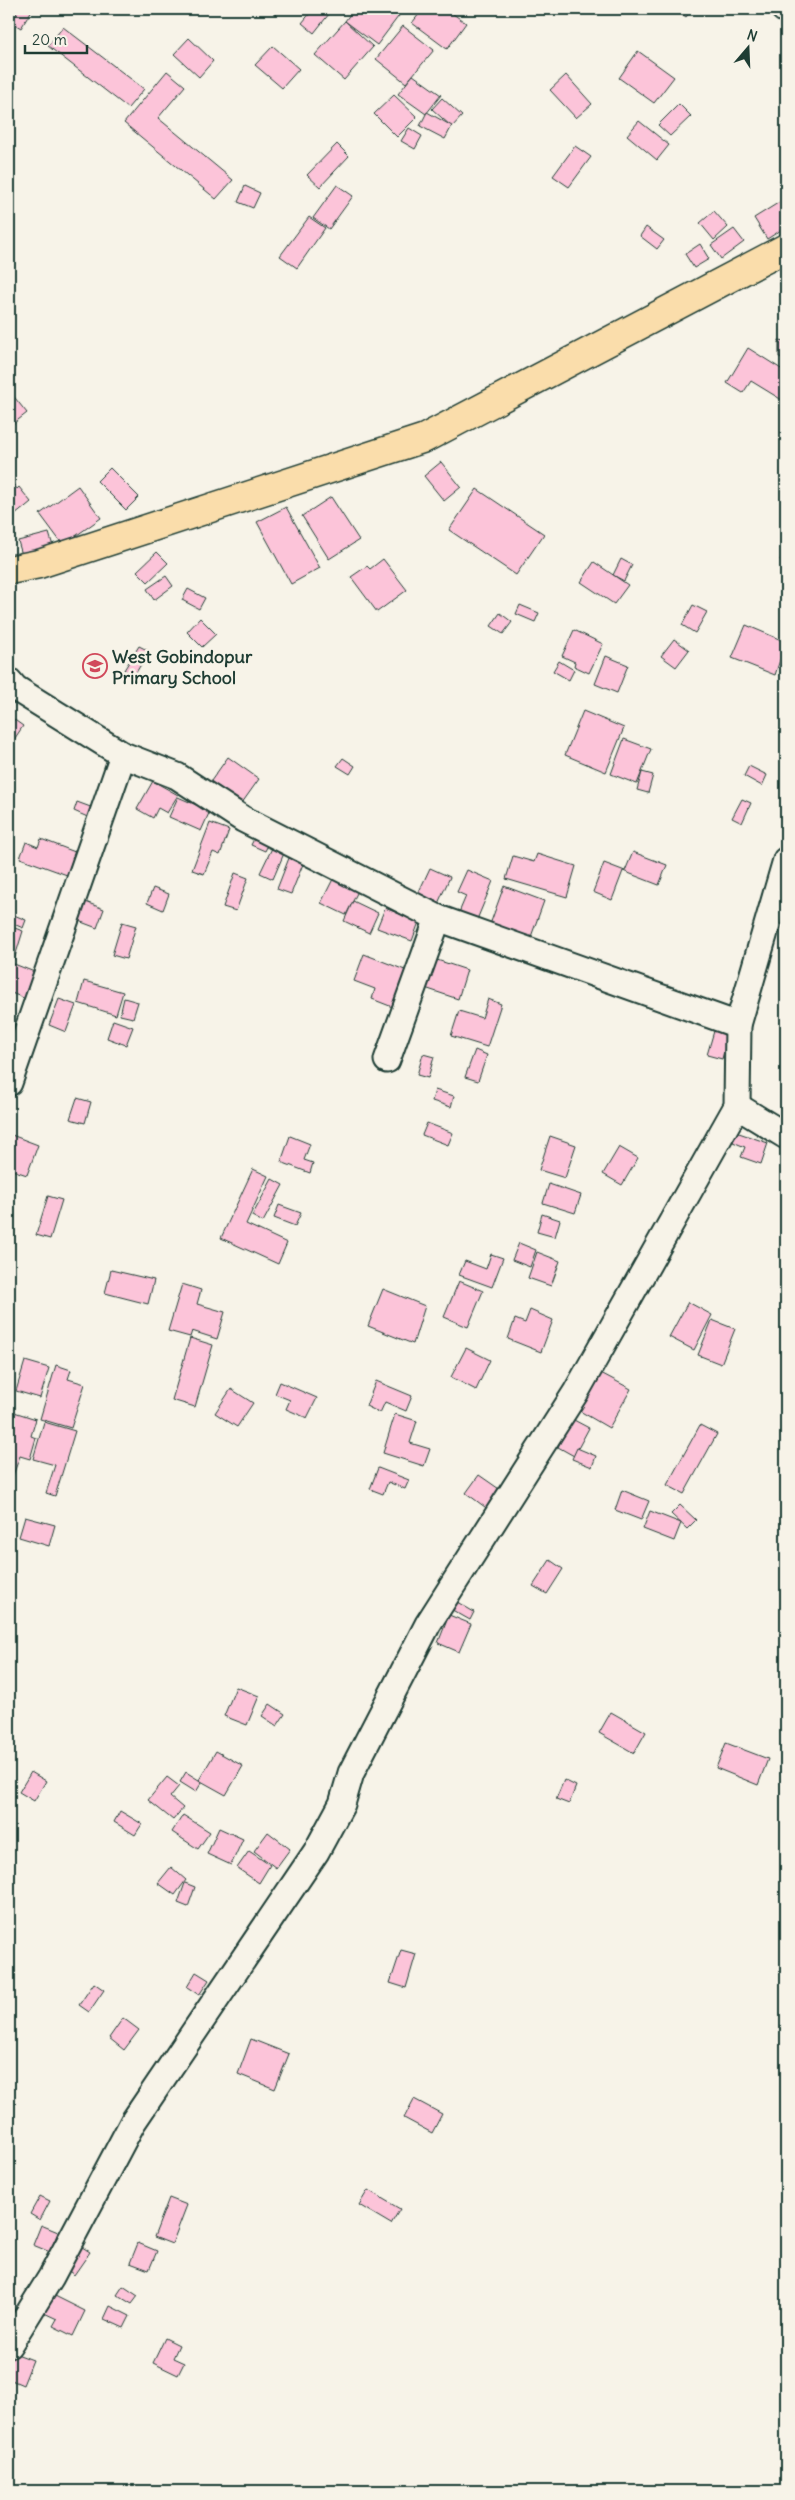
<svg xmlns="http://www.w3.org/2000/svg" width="795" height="2500" viewBox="0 0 795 2500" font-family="Delius,sans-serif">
  <rect width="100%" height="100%" fill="#f7f3e8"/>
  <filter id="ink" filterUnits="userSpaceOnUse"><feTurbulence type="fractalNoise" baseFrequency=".02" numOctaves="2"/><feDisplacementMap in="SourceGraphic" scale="10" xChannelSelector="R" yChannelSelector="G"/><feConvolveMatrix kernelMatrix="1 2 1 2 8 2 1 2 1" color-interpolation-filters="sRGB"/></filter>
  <g filter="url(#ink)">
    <!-- building -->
    <g fill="#fcc4d9" stroke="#1f3d34">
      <path d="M19,9l13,1 -11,18 -10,-6z"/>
      <path d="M268,9h13l-5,6z"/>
      <path d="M307,9h26l-19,24 -12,-10 9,-11z"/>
      <path d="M354,9h41l6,4 -24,32 -32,-24z"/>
      <path d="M423,9h23l20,14 -19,26 -35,-26z"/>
      <path d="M676,9h17l-7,8z"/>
      <path d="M345,21l28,26 -29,33 -29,-25z"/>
      <path d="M403,26l31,24 -28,33 -30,-24z"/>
      <path d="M63,27l81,62 -16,19 -80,-62z"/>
      <path d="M189,38l24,23 -14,16 -25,-23z"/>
      <path d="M273,46l26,23 -17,19 -27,-23z"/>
      <path d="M638,51l36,26 -20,26 -35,-25z"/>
      <path d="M167,71l18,15 -27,32 75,62 -17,19 -92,-76z"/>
      <path d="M413,75l28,20 -15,19 -28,-20z"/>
      <path d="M566,75l26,29 -16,14 -26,-28z"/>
      <path d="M394,95l23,22 -20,20 -23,-23z"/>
      <path d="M442,98l20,18 -10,11 -20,-18z"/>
      <path d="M679,104l12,12 -21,20 -12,-11z"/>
      <path d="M427,112l25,14 -7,13 -25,-13z"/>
      <path d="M639,121l30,24 -12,15 -30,-25z"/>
      <path d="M409,128l13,8 -7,13 -14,-8z"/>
      <path d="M337,144l12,12 -29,31 -13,-12z"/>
      <path d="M575,146l16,11 -22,30 -16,-11z"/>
      <path d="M337,185l16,11 -24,33 -16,-11z"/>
      <path d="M245,186l15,7 -7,15 -15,-6z"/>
      <path d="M786,198v29l-19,12 -13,-21z"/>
      <path d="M714,211l14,16 -14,13 -14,-17z"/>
      <path d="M309,217l16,11 -28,40 -17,-12z"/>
      <path d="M646,227l18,13 -7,9 -17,-13z"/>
      <path d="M734,229l10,13 -23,17 -10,-14z"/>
      <path d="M700,244l9,15 -15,9 -9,-14z"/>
      <path d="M779,340l7,1v17l-7,-1z"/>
      <path d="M748,348l38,24v20l-4,8 -31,-19 -8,12 -16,-10z"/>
      <path d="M11,393l16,20 -18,14v-33z"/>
      <path d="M441,462l20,25 -17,14 -20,-25z"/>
      <path d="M110,468l29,29 -13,13 -29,-29z"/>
      <path d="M9,479l8,10 2,-2 12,15 -22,18z"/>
      <path d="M78,486l23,32 -38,27 -23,-31z"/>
      <path d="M477,489l67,45 -28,41 -67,-45z"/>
      <path d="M331,497l28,43 -30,19 -27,-43z"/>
      <path d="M286,507l34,61 -29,16 -34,-62z"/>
      <path d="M49,533l4,13 -31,9 -4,-14z"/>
      <path d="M786,549v14l-6,-3z"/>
      <path d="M157,552l11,11 -20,19 -11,-11z"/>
      <path d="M383,559l24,31 -30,22 -26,-35 16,-11 3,3z"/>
      <path d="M621,559l11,6 -8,16 -11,-6z"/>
      <path d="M594,562l34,23 -14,19 -33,-22z"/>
      <path d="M166,576l7,10 -19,14 -7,-11z"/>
      <path d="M188,589l17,9 -6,11 -17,-9z"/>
      <path d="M520,605l19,8 -4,9 -19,-8z"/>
      <path d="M693,605l14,7 -12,21 -13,-8z"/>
      <path d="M500,613l12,9 -9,12 -12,-8z"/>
      <path d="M200,618l16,16 -14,13 -15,-15z"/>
      <path d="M746,625l40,17 -11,33 -43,-17z"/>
      <path d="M574,630l29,14 -14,29 -15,-7 1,-4 -13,-6z"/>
      <path d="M674,639l15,11 -13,17 -15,-11z"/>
      <path d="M139,646l10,5 -15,25 -10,-6z"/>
      <path d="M606,656l22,9 -11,28 -22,-9z"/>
      <path d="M559,661l15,9 -5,10 -16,-9z"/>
      <path d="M583,711l41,17 -18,44 -41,-17z"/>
      <path d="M9,716l14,10 -14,21z"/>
      <path d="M624,739l27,10 -14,35 -26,-10z"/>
      <path d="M228,757l31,22 -22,31 -31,-22z"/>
      <path d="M343,758l12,8 -5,8 -13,-8z"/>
      <path d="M749,766l18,9 -5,11 -18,-10z"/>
      <path d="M642,772l11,3 -5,18 -11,-3z"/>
      <path d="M153,781l25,14 -11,18 -9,-5 -5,10 -16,-9z"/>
      <path d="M178,797l32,14 -9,20 -32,-14z"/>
      <path d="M742,799l9,4 -9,20 -10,-5z"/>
      <path d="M77,802l19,7 -4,10 -18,-8z"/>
      <path d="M210,823l19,7 -9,25 -7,-3 -9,22 -12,-4z"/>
      <path d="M256,835l14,6 -5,10 -14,-6z"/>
      <path d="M41,839l34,13 -8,23 -47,-17 6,-16 12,5z"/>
      <path d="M273,846l12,5 -12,28 -13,-6z"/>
      <path d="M633,852l34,13 -8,20 -36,-14 -11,29 -19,-8 11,-29 21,8z"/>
      <path d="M537,854l39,12 -9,31 -61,-18 7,-23 21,6z"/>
      <path d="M289,858l14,6 -12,30 -14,-5z"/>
      <path d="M430,868l20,9 -14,31 -20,-10z"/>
      <path d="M467,870l26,11 -17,41 -18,-7 8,-19 -9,-4z"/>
      <path d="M235,873l13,5 -12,33 -13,-4z"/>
      <path d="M334,877l25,12 -13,26 -25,-12z"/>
      <path d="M504,886l40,15 -16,44 -40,-15z"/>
      <path d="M153,888l16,6 -6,16 -16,-7z"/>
      <path d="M75,898l29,11 -7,19 -29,-11z"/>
      <path d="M353,901l25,12 -9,20 -25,-12z"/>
      <path d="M385,908l34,14 -7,19 -35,-13z"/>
      <path d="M9,913l17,7 -3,8 -14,-6z"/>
      <path d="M122,922l14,4 -10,33 -14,-4z"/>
      <path d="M9,926l14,5 -9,29 -5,-1z"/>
      <path d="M364,954l46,18 -15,36 -23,-9 3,-10 -21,-8z"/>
      <path d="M428,957l39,13 -9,29 -39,-13z"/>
      <path d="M9,962l28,11 -11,26 -17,-7z"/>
      <path d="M84,981l39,11 -7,23 -38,-12z"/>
      <path d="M124,998l14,4 -5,16 -13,-3z"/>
      <path d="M59,999l17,6 -10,27 -17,-7z"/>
      <path d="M488,999l13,5 -14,43 -36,-11 8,-25 23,7z"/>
      <path d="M113,1020l20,7 -7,18 -19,-7z"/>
      <path d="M714,1031l14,4 -6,24 -15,-4z"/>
      <path d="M475,1050l12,5 -9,26 -13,-4z"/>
      <path d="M423,1054l11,3 -6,21 -11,-3z"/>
      <path d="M435,1090l19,6 -3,11 -19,-6z"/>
      <path d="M77,1098l14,4 -6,21 -15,-4z"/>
      <path d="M427,1123l26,10 -5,12 -26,-10z"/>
      <path d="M736,1132l32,11 -7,21 -20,-7 4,-10 -12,-5z"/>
      <path d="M9,1134l29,11 -11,30 -18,-6z"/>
      <path d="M290,1136l20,8 -6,16 9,3 -3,10 -29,-11z"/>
      <path d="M550,1136l26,9 -11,33 -26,-8z"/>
      <path d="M619,1147l19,11 -16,27 -19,-11z"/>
      <path d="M253,1169l15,7 -22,48 41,19 -9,21 -57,-26z"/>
      <path d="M272,1179l11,6 -20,37 -11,-6z"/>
      <path d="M549,1184l32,11 -6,18 -32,-10z"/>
      <path d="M48,1196l14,4 -12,39 -14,-4z"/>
      <path d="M279,1205l22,8 -6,13 -21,-8z"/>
      <path d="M542,1214l18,6 -5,17 -18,-5z"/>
      <path d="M519,1243l17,7 -6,17 -18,-7z"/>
      <path d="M537,1252l23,9 -9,25 -23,-8z"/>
      <path d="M491,1254l12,4 -11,29 -33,-12 6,-14 21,8z"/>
      <path d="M111,1270l43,10 -6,24 -43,-11z"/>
      <path d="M459,1281l24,10 -15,36 -24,-10z"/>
      <path d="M182,1284l19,6 -4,14 28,8 -8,27 -25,-8 -2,6 -22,-6z"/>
      <path d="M383,1289l42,17 -12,38 -45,-18z"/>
      <path d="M688,1302l24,13 -18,35 -25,-13z"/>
      <path d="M530,1310l23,10 -12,32 -33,-13 7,-20 10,4z"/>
      <path d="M712,1320l23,9 -14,35 -23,-9z"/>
      <path d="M190,1338l23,7 -18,62 -23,-7z"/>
      <path d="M466,1348l24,12 -14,30 -25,-13z"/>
      <path d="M25,1361l24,7 -9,30 -24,-7z"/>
      <path d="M56,1365l15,5 -3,9 17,5 -14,44 -31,-9z"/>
      <path d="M599,1372l32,17 -22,39 -31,-18z"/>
      <path d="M376,1381l36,15 -6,15 -21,-9 -5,11 -14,-7z"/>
      <path d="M280,1382l37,16 -10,20 -21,-9 4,-9 -15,-6z"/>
      <path d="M231,1389l22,14 -16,24 -22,-14z"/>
      <path d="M11,1411l25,8 -5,17 5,2 -6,21 -10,-3 -8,22 -3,-1z"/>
      <path d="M395,1414l22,7 -7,22 20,6 -6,17 -41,-13z"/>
      <path d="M572,1419l17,9 -15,28 -16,-9z"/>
      <path d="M44,1422l31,9 -20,65 -9,-3 9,-28 -22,-6z"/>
      <path d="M700,1425l17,9 -33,60 -17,-9z"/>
      <path d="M577,1448l19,8 -4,11 -20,-8z"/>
      <path d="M378,1468l31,12 -4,9 -17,-7 -5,12 -13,-5z"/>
      <path d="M479,1475l23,16 -13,19 -23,-17z"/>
      <path d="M622,1490l27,11 -8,19 -26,-10z"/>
      <path d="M680,1505l16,15 -9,9 -16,-15z"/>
      <path d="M650,1511l31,12 -7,18 -31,-12z"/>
      <path d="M25,1517l30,8 -6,21 -30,-9z"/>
      <path d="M550,1560l13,9 -16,25 -14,-8z"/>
      <path d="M452,1599l22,13 -4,8 -23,-13z"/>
      <path d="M449,1615l22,9 -12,28 -21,-9z"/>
      <path d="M236,1687l23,9 -12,29 -23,-9z"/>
      <path d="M270,1704l15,10 -8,12 -15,-10z"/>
      <path d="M611,1712l35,20 -12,21 -35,-20z"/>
      <path d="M726,1743l42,16 -10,26 -42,-17z"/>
      <path d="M216,1751l27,15 -17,29 -27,-15z"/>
      <path d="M31,1772l15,9 -12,20 -15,-9z"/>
      <path d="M186,1772l16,10 -6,10 -16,-10z"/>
      <path d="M167,1777l12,9 -9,11 13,11 -10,12 -25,-20z"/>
      <path d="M564,1780l12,6 -7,18 -13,-5z"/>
      <path d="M120,1811l22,13 -7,11 -21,-13z"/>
      <path d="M183,1815l27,17 -12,17 -26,-17z"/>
      <path d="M219,1828l24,11 -12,26 -24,-11z"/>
      <path d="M268,1832l22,17 -14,19 -22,-17z"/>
      <path d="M249,1851l21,14 -11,18 -22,-15z"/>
      <path d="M171,1867l15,13 -11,15 -17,-12z"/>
      <path d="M185,1883l10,4 -7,20 -10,-4z"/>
      <path d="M401,1950l15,4 -10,34 -16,-5z"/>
      <path d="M196,1972l13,8 -10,15 -12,-8z"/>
      <path d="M94,1983l10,7 -15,22 -10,-7z"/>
      <path d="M123,2018l16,12 -15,20 -15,-12z"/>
      <path d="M251,2039l38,15 -14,35 -37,-15z"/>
      <path d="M414,2099l28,15 -10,19 -28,-15z"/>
      <path d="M368,2190l32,19 -9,15 -32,-19z"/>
      <path d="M40,2196l10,5 -10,19 -10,-6z"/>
      <path d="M169,2198l18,7 -15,39 -18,-7z"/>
      <path d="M41,2225l17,7 -8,20 -17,-7z"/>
      <path d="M76,2243l14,9 -16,23 -13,-10z"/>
      <path d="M138,2243l19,8 -8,19 -19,-7z"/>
      <path d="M123,2286l15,10 -6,8 -15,-9z"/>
      <path d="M51,2294l34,17 -12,25 -20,-10 4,-7 -15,-7z"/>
      <path d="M110,2306l20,10 -6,12 -20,-9z"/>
      <path d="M165,2338l14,7 -6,13 11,5 -6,12 -25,-12z"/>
      <path d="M14,2353l19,7 -10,25 -14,-6v-15z"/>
    </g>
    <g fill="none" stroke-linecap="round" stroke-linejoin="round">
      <defs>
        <g id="minor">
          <path d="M784,9l2,1"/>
          <path d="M9,681l6,7 108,67 54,21 66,43 195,99 300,107"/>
          <path d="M387,1060l51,-142"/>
          <path d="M9,1083l114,-328"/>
          <path d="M737,1106l49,30"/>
          <path d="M9,2345l42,-68 82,-155 183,-270 26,-48 9,-31 77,-149 148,-232 161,-286 1,-81 48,-165"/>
        </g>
        <path id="major" d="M9,570l30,-6 386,-126 361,-190"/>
      </defs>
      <!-- minor casing -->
      <use href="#minor" stroke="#1f3d34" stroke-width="29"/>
      <!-- major casing -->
      <use href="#major" stroke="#1f3d34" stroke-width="31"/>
      <!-- minor -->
      <use href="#minor" stroke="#f7f3e8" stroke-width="25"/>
      <!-- major -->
      <use href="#major" stroke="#faddab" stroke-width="28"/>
    </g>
  </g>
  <!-- icons -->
  <defs>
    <symbol id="school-ring" viewBox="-11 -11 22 22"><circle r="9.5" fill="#f7f3e8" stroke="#d1495b" stroke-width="1.5"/><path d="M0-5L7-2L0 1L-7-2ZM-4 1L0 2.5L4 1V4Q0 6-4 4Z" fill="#d1495b"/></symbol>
  </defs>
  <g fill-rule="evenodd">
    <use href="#school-ring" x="81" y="652" width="28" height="28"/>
  </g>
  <g text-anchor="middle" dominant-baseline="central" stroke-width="5" stroke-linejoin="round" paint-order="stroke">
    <!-- poi labels -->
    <g font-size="18" font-weight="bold" fill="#1f3d34" stroke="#f7f3e8" text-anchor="start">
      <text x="112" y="656">West Gobindopur<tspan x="112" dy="21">Primary School</tspan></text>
    </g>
  </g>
  <!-- margin -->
  <rect width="795" height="2500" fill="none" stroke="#f7f3e8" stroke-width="30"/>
  <rect x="15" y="15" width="765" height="2470" fill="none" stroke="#1f3d34" stroke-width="2" filter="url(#ink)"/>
  <!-- north arrow -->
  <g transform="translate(748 48) rotate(19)" stroke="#f7f3e8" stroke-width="4" paint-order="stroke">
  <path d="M0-4L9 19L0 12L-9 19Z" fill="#1f3d34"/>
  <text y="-8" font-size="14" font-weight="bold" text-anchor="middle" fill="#1f3d34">N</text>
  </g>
  <!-- scale -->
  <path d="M25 45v8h62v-8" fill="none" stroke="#1f3d34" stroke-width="2.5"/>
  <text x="32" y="45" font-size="15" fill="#1f3d34" stroke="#f7f3e8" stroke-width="4" paint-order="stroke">20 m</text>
</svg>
